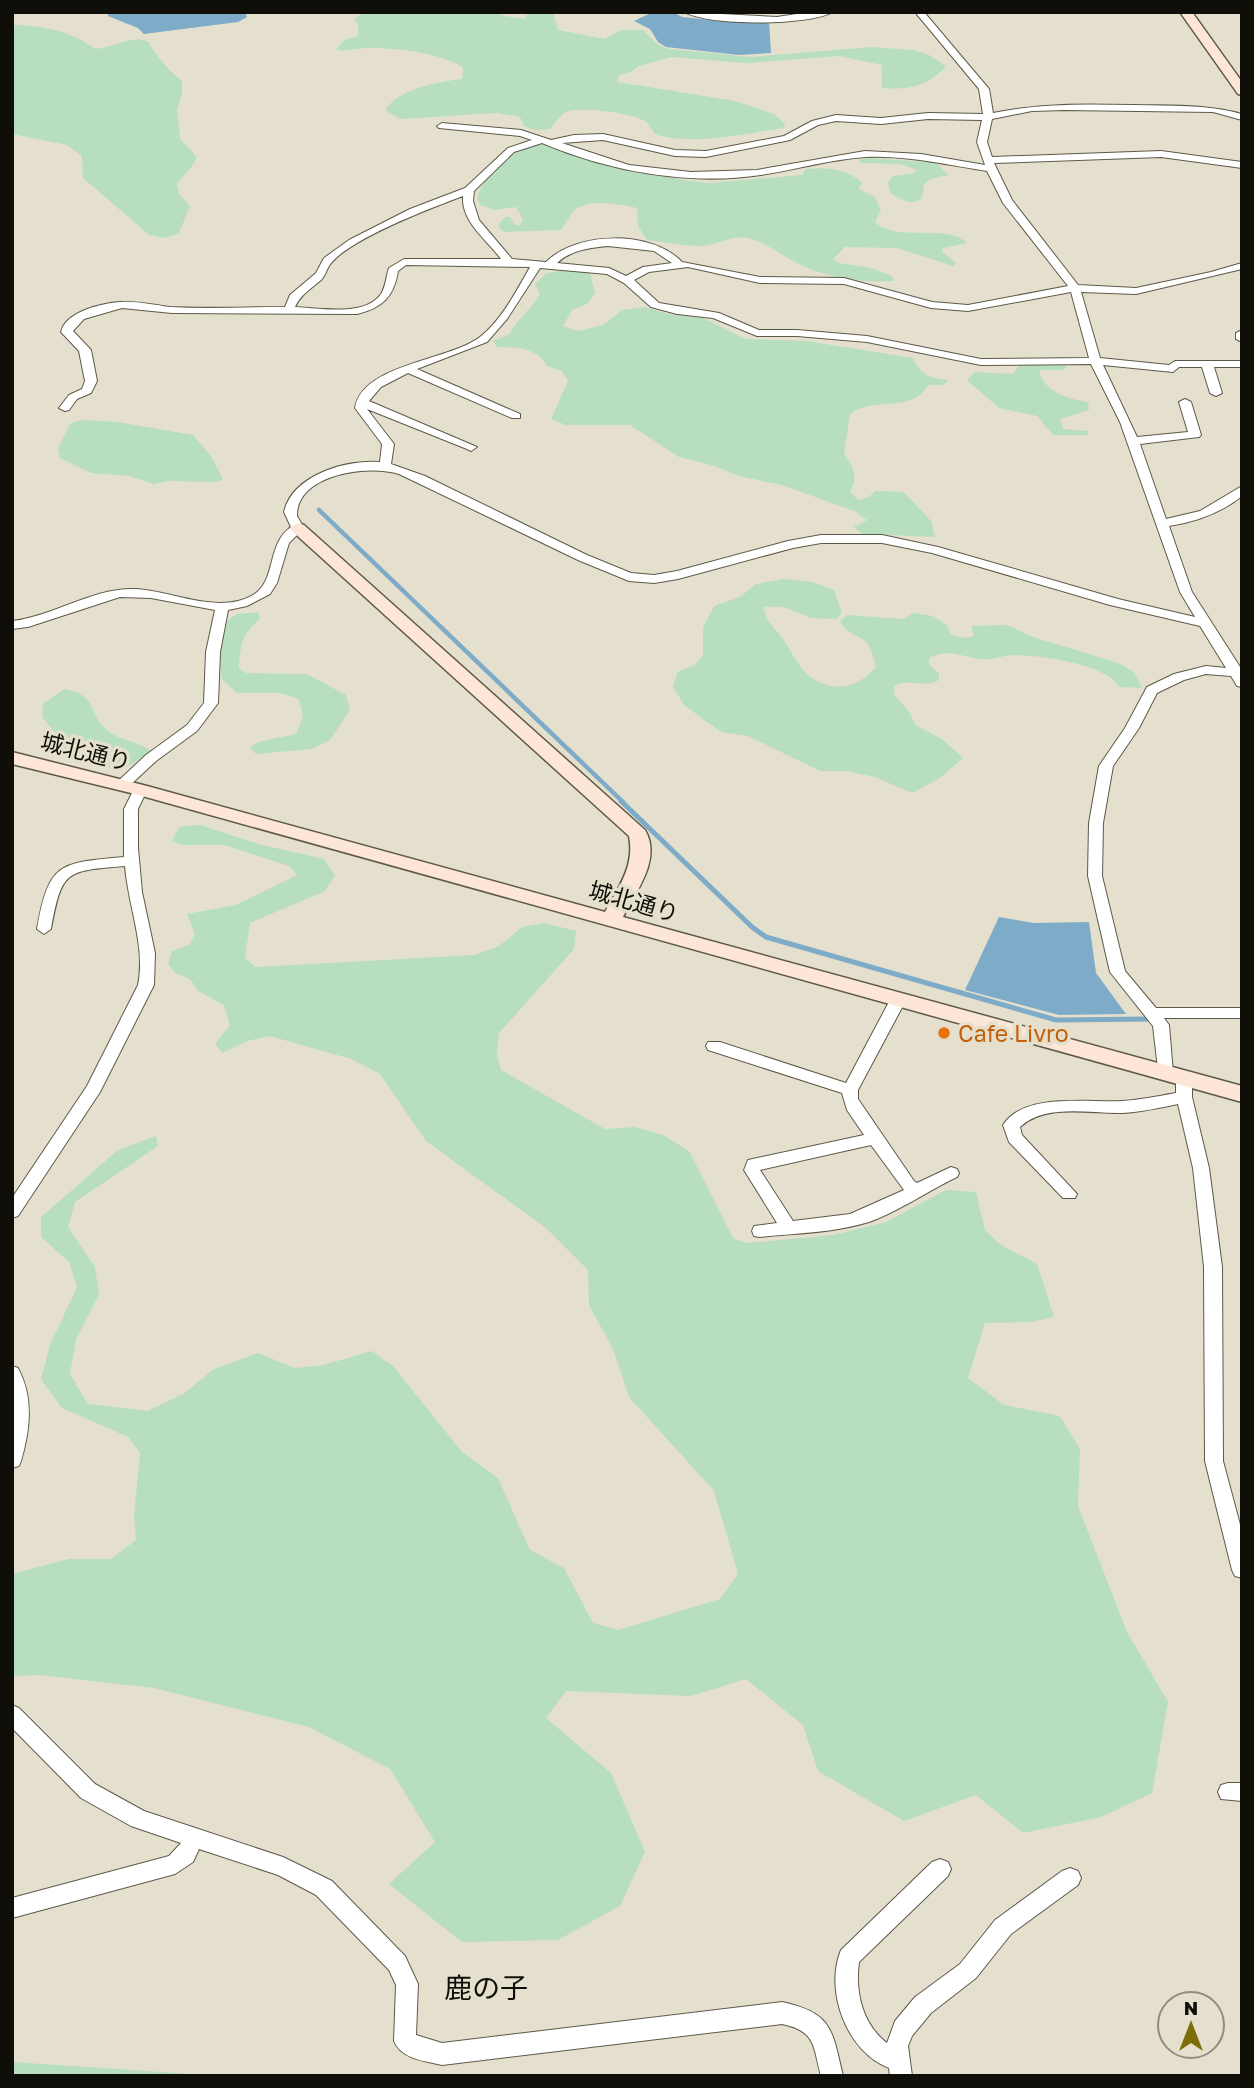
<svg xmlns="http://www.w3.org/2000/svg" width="1254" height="2088" viewBox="0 0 1254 2088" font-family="'Golos Text','Noto Sans JP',sans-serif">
  <rect width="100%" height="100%" fill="#e5e0ce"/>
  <!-- green -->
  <g fill="#b6debf">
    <path d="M364,12h135l5,4 20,3 5,-7h24l5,18 46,9 18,-9h21l15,15 10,4 83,8 121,-10 42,3 15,5 17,11c-18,21 -39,24 -64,22v-23l-43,-9 -93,7 -74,-6 -33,9 -8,6 -12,3 -2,7 118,19 39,13 11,10 -1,4c-40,5 -82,17 -123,8 -11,-2 -9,-12 -18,-16 -13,-7 -67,-15 -79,-7 -5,4 -10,11 -14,16l-15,1 -11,-4 -4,-9 -23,-4 -97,6 -15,-9c14,-21 52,-28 77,-31l1,-12c-25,-14 -59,-18 -88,-19 -14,-1 -25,4 -39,2l8,-10 14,-4v-12l-4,-5z"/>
    <path d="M12,25c29,0 60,6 83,24 18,-1 38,-15 54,-7 5,13 22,30 33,39v12l-5,16 3,30 17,18 -4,8 -16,18 2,11 11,12 -11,27 -14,5 -16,-3 -66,-57 -1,-22 -15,-11 -55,-11z"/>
    <path d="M543,144l58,20 89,17 19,2 93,-8 4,-6c22,-2 38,-1 56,13l-3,7 16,8 6,13 -6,12c21,21 73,1 92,21l-24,5 -1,4 14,11 -3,3 -56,-18 -52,-1 -12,12 6,4 32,5 21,8 2,5c-31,2 -67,-3 -95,-17 -17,-8 -32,-22 -52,-26 -18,-3 -30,8 -47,8 -16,0 -36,-4 -53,-6l-9,-14 -1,-18c-16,-3 -50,-11 -63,3 -5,5 -9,14 -13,19l-57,2 -6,-6 7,-9h5l4,7 5,2 4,-6 -7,-13 -21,3 -15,-5 -3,-7c10,-28 37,-51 66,-54z"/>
    <path d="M871,158l65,5 13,12 -19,4 -6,5 -2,14c-11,9 -21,1 -32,-5l-2,-11 5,-6 19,-2 5,-4 -16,-6 -40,-1 -3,-3z"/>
    <path d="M570,269l20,4 5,20 -8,11 -15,6 -9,16 15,5 25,-6 19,-15 24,-3 22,7 35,4 43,21 61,2 106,17c8,18 18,20 36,22l-6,5h-15c-16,29 -56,11 -78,29l-6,39c9,14 15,23 6,39l8,8 11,-3 6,-6 29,1 27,29 4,16 -73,-3 -8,-7 13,-7 -13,-9 -72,-26 -44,-9 -23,-10 -36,-9 -49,-32h-64l-15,-6 17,-38 -6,-10 -15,-5c-11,-20 -30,-18 -50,-19l-4,-6 17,-7c8,-17 21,-24 30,-40l-5,-10 12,-11z"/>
    <path d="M1048,363l20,2 -4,5h-25c5,23 30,29 49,32l1,8 -29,9 3,10 25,2v4h-35l-16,-19 -38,-8 -32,-28 8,-8 38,2 7,-9z"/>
    <path d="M82,420l36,2 75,13 18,21 12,23 -7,3 -47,-1 -16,3 -24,-8 -38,-3 -31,-15 -2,-10 13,-25z"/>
    <path d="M783,579l30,3 21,8 8,23 -6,6 -25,-1 -27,-11h-20c1,15 10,20 19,32 7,10 13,23 21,32 23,23 52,20 72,-4 -8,-41 -22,-22 -36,-46l7,-6 57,4 9,-6 20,3 15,10 2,9 16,3 8,-2 -3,-10 36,-1 23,11 88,27 16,9 8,16 -22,-1c-14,-23 -80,-32 -107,-32 -11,0 -21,6 -32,4 -20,-2 -33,-11 -52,-1v7l10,8v7c-15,9 -31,-3 -45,6v8l16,19 5,12 27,14 21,19 -23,20 -28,15 -37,-16 -28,-6h-27l-72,-35 -27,-4 -37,-27 -11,-19 5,-14 16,-7 9,-10v-28l11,-21 26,-9 16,-13z"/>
    <path d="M258,612l2,7c-18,13 -20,28 -21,49l7,5 61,1 39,21 4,15 -20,30 -18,9 -56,5 -6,-6 8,-6 38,-8 7,-17 -4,-18 -19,-6h-43l-15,-14 -3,-24 8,-34 10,-7z"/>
    <path d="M64,689c36,7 22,23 42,40 15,13 30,11 45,22 -7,4 -15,12 -23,15 -20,7 -53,-4 -70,-15l-1,-16 -15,-18 1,-13z"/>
    <path d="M200,825l58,19 66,15 11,16 -10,16 -75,32 -5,35 11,9 219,-12 24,-9 23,-19 22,-4 32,8 -2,18 -75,84 -2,22 4,15 104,59 30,-2 28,8 26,16 44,87 15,5 85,-8 53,-13 60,-32 30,2 9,38 16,15 36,19 17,53 -23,5 -46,1 -17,55 36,27 56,11 20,33 -2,57 49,126 41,70 -16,91 -51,24 -78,16 -47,-38 -72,26 -86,-50 -15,-46 -57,-46 -55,17 -125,-5 -20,27 65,55 34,79 -25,54 -62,34 -96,2 -73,-58 46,-42 -45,-73 -81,-42 -155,-39 -115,-13 -27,1v-102l57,-15h42l25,-19 -2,-24 6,-63 -12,-16 -66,-29 -21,-29 9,-34 27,-58 -8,-25 -28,-25v-20l77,-67 38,-14 2,10 -83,56 -7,25 27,40 4,28 -23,44 -6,35 18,30 60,7 35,-17 31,-25 44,-16 37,15 28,-3 49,-14 21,15 69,86 36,26 32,72 34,18 29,55 25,7 102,-31 18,-25 -24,-83 -85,-94 -16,-48 -24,-44 -1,-35 -42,-42 -120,-87 -46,-67 -29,-15 -81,-23 -23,5 -25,12 -7,-9 15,-19 -6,-20 -26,-14 -7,-11 -17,-8 -6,-8 4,-13 17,-6 6,-11 -8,-20 49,-9 61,-30 -8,-9 -65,-21h-43l-9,-4 7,-14z"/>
    <path d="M12,2062l209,14h-209z"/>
  </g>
  <!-- water -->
  <g fill="#7dabc8">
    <path d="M109,12h136l2,5 -9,5 -94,12 -6,-6 -30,-12z"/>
    <path d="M653,12h20l9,5 28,3 59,2 2,31 -32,2 -73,-8 -8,-5 -8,-13 -16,-8z"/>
    <path d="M999,917l35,6 55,-1 7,51 30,41 -67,1 -94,-25z"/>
  </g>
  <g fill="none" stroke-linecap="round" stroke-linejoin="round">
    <!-- stream-far1 -->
    <path stroke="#7dabc8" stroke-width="4.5" d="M319,510l304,292"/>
    <!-- stream -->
    <path stroke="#7dabc8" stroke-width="5" d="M621,801l131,126 14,10 290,83 94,-1"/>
    <defs>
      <g id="street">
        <path d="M684,12l93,5 33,-5h23c-25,14 -124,14 -149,0z"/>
        <path d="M915,12h9l65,77 4,24c48,-10 92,-9 141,-8 37,1 72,-1 108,9v6l-29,-8 -149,-2 -32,1 -40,8 -5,23 5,15 169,-6 81,11v6l-81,-11 -167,6 18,37 66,85 58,3 75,-16 31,-9v6l-106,25 -55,-2 19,66 69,7 6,-4h67v6h-28l8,26 -6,3 -6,-3 -8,-26h-23l-6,5 -70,-7 34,72 51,-5 -9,-30 6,-3 6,3 10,33 -2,2 -59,7 26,75 34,-8 42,-25v10c-21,17 -47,26 -73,30l23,66 50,78v17l-5,-1 -6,-10 -25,-2 -22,6 -27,13 -18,35 -26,38 -10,57 -1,53 23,95 31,37h86v10h-78l5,7 4,48 -2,4h-12l-6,-51 -43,-54 -22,-96 1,-53 10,-57 26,-38 22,-41 27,-13 32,-8 20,2 -26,-42 -90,-21 -178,-52 -50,-10h-61l-28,5 -115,31 -24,4 -25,-2 -51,-21 -179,-86c-30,-10 -103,0 -102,42l7,12 -15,15 -12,40 -7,11 -23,12 -19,4 -8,42 -2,51 -21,28 -41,30 -29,27h-10l-2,-3 2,-3 29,-27 41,-30 17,-22 2,-51 9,-42 -64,-12 -31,-1 -92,30 -16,2v-8c43,-5 81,-34 124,-32 37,2 82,26 117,6 24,-14 13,-51 38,-68l-7,-15c8,-37 63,-53 96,-50l2,-18 -27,-36c7,-44 93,-47 125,-71 21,-16 37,-47 50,-70l-124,-2 -8,6c-4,26 -16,37 -41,43l-185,-1 -50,-5 -38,11 -11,12 18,19 6,31 -6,12 -14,6 -8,11 -4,1 -6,-3 10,-13 13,-6 3,-8 -6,-30 -18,-19c5,-21 42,-29 60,-30 16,-1 33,3 49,5 38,2 77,0 115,0l5,-12 26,-22 8,-15 25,-18 61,-31 55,-21 43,-40 24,-8 -12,-4 -81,-8 -2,-2 5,-3 79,7 30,10 23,-5 29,-1 72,16 31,1 78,-15 28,-15 24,-6 45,3 47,-5 55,1 -4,-25zM928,119l54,1 -5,22 8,23 -64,-11 -56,-3 -108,19 -66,2 -62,-7 -67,-22 41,-3 72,16 31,1 84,-17 28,-15 18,-4 45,3zM542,143c66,28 146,43 219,32 34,-5 70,-16 105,-18 40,-2 81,8 121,14l16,32 65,83 -100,19 -36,-3 -88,-24 -84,-1 -78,-15c-30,-32 -105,-31 -136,0l-34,-3 -33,-39 -6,-19 1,-10 40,-39zM463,196c-2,26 24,44 38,63h-97l-15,9c-3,8 -3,18 -8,26 -16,23 -62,14 -86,13 5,-12 16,-18 26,-27 5,-5 6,-13 11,-18 22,-25 99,-54 131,-66zM608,246l46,5 18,12 -29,4 -17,9 -17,-8 -52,-5c14,-13 32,-15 51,-17zM688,267l72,16 84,1 87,24 37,3 103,-19 18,66 -108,1 -114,-23 -70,-6h-38l-40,-17 -60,-10 -25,-23 15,-8zM540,268l67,6 17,9 27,24 26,7 36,4 44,18h40l70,6 114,23 110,-1 29,58 60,170 15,25 -77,-18 -180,-52 -56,-12h-61l-33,6 -111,30 -23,4 -23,-2 -44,-18 -162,-79 -34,-12 3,-20 -27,-35 100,40 4,2 6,-4 -108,-46 12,-14 27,-14 104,45h8v-4l-103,-45 70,-27 20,-23z"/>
        <path d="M1242,330v12l-6,-3v-6z"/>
        <path d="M140,786l7,4 -9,19v39l4,44 13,61 -1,32 -54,107 -82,124 -6,2v-20l75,-112 51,-101c8,-39 -10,-79 -13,-119 -60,5 -63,4 -74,63l-7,5 -7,-5c12,-67 22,-66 87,-72v-48l11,-22z"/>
        <path d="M898,995l8,5 -48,90v9l56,82 3,2 34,-16 6,2 2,4 -2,4c-30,14 -57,34 -88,45 -36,11 -73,11 -109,15l-6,-1 -2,-5 2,-5 23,-3 -33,-53 4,-10 116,-25 -17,-25 -5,-17 -134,-43 -2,-4 2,-4h12l126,41 44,-83zM871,1145l33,45 -54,24 -57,7 -33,-51z"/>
        <path d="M1184,1072l8,6v19l17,71 13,99 1,194 19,71v46l-7,-2 -3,-6 -27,-109 -1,-194 -11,-99 -15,-64c-19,4 -37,8 -56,9 -32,1 -76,-10 -102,14l2,8 55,59 -2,4h-12l-54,-56 -6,-17c21,-33 85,-22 119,-24 18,-1 36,-5 54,-8v-15z"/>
        <path d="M12,1366l6,2c16,30 12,62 3,93l-2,5 -7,2z"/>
        <path d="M12,1705l7,3 76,76 49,27 139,46 49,24 73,75 13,28 -2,51 26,8 340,-41c51,11 50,28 61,74h-22c-8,-30 -5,-45 -39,-52l-340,41c-17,-4 -41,-6 -48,-24l2,-56 -7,-15 -73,-75 -38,-20 -79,-26 -6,13 -18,12 -163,44v-20l157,-42 12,-13 -50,-17 -50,-28 -69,-70z"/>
        <path d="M1228,1783h14v18l-21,-2 -3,-7 3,-7z"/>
        <path d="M940,1859l8,3 3,7 -3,7 -89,86c-4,30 3,62 28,81l8,-22 20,-24 45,-33 35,-44 67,-49 8,-3 8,3 3,7 -3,7 -67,49 -35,44 -45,35 -19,23 -4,10 4,30h-22l-1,-8c-42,-16 -65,-77 -48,-118l91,-88z"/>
      </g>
      <g id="secondary">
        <path d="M1180,12h12l50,70v13l-4,-1z"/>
        <path d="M298,523l6,2 341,305c17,29 -9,61 -22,87l619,169v16l-1107,-308 -123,-30v-12l135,34 458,126c14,-25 30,-47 24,-76l-337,-305 -2,-3z"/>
      </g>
    </defs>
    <!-- street casing -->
    <use href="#street" stroke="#5d5949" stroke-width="2"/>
    <!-- secondary casing -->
    <use href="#secondary" stroke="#5d5949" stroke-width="3"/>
    <!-- street -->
    <use href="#street" fill="#fff" fill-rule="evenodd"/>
    <!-- secondary -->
    <use href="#secondary" fill="#fee6d6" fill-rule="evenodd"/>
  </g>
  <!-- markers -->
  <circle fill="#e8710a" stroke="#e5e0ce" stroke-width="2.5" cx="944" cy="1033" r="7"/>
  <g text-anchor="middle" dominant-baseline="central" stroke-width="7" stroke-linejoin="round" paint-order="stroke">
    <!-- street labels -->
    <g font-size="23" fill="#100e08" stroke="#e5e0ce">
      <text transform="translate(86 751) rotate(14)">城北通り</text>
      <text transform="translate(634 901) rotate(16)">城北通り</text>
    </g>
    <!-- food labels -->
    <g font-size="23" fill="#c56008" stroke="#e5e0ce" text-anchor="start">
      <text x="958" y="1033">Cafe Livro</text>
    </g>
    <!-- near-neighbourhood labels -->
    <g font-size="28" fill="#100e08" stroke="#e5e0ce">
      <text x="486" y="1987">鹿の子</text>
    </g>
  </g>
  <!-- border -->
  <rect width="1254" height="2088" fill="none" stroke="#100e08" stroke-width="28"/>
  <!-- north arrow -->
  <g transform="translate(1191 2025)"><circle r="33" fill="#e5e0ce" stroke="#908c7f" stroke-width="2"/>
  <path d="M0-5L12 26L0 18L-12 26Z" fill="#7d6d09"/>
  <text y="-10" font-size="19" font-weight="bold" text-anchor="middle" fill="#100e08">N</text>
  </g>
</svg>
